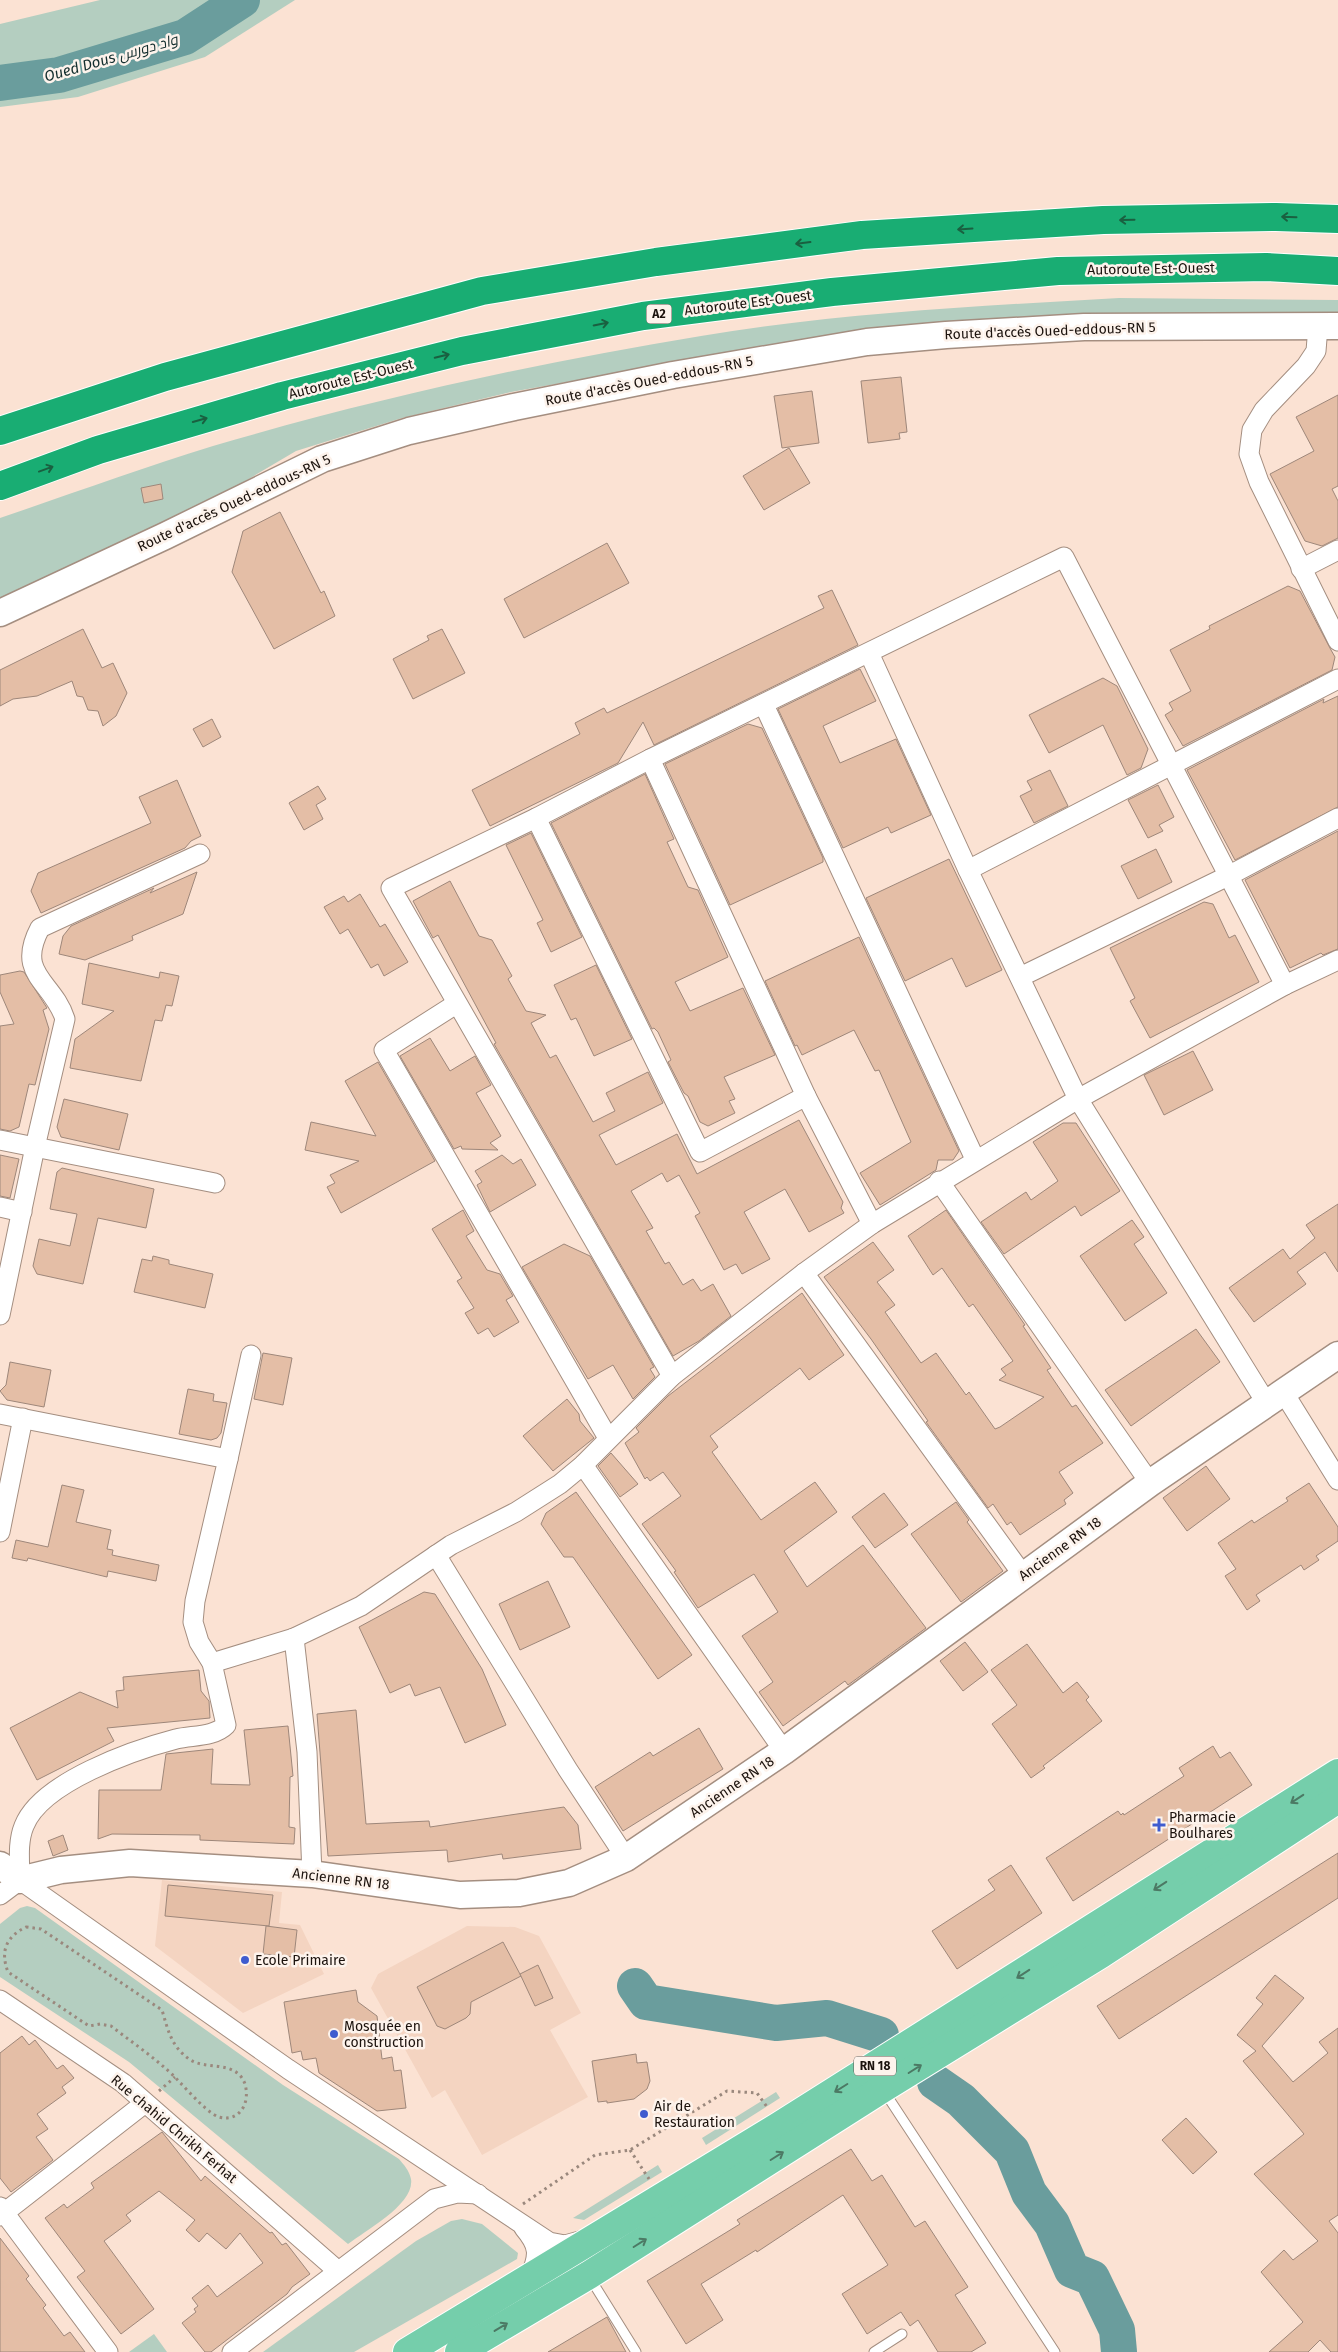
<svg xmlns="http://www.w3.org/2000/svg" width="1338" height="2352" viewBox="0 0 1338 2352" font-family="'Fira Sans',Cairo,sans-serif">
  <rect width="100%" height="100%" fill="#fbe2d3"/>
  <!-- built -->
  <g fill="#f4d4c1">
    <path d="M162,1880l120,12 -3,31 21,2 24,49 -81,39 -88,-67z"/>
    <path d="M467,1926l48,1 24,9 42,77 -31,17 38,67 -106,58 -37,-65 -13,8 -61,-110 7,-14z"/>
  </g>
  <!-- green -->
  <g fill="#b4cec0">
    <path d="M100,0h195l-90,57 -127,40 -78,10v-83z"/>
    <path d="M1119,298l219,2v12l-258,3 -215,17 -71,9 -283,51 -109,26 -106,33 -66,39 -230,109v-81c71,-24 141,-50 213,-72 160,-47 323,-83 488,-110 138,-23 278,-30 418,-38z"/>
    <path d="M27,1906l8,2 248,177 116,74c5,6 10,11 12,20 4,25 -45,51 -63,65l-219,-182 -129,-85v-53l20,-16z"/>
    <path d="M776,2092l4,6 -74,47 -4,-7z"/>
    <path d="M658,2165l4,7 -78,48 -11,-2z"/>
    <path d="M462,2219l20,5 36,29 -1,6 -163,93h-91l153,-111 35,-20z"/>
    <path d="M154,2334l13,18h-38z"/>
  </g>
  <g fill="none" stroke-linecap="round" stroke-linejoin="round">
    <!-- river -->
    <g stroke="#6a9d9d" stroke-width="36">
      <path d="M0,83l59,-8 126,-38 57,-37"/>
      <path d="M635,1986l11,16 130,21 51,-5 54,17"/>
      <path d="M935,2082l26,18 51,51 17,42 23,31 20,46 20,8 25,52 2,22"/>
    </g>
  </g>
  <!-- building -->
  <g fill="#e4bea6" stroke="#9e877a">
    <path d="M901,377l6,55 -8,1 1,6 -32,4 -7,-62z"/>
    <path d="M812,391l7,52 -37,5 -8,-52z"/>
    <path d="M1338,395v91l-6,3 6,12v37l-16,8 -17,-5 -35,-67 44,-23 -18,-34z"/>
    <path d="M789,448l21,35 -46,27 -21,-34z"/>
    <path d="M161,484l2,15 -19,4 -3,-15z"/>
    <path d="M280,512l41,81 3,-2 11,25 -61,33 -42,-77 11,-41z"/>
    <path d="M607,543l22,40 -105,55 -20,-39z"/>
    <path d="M1288,586l12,5 31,59 4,7 -3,13 -149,76 -18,-31 8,-5 -4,-7 22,-12 -21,-41 40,-21 -1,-3z"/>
    <path d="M832,590l26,55 -204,100 -11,-23 -25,41 -128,63 -18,-36 108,-56 -5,-11 29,-15 3,5 217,-105 -6,-12z"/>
    <path d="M83,629l19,39 11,-5 14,30 -11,23 -13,10 -5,-15 -10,-1 -5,-13 -6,-1 -5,-15 -35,15 -24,3 -13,7v-36z"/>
    <path d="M442,629l23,44 -52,26 -20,-40 36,-19 -2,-4z"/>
    <path d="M860,669l16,32 -53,25 17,37 56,-24 35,76 -40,18 -3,-6 -45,21 -65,-139z"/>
    <path d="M1103,678l14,8 31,63 -7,19 -14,7 -24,-50 -54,28 -20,-38z"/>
    <path d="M1338,696v111l-103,53 -48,-90 137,-71 -1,4z"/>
    <path d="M212,719l9,18 -18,10 -10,-18z"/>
    <path d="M748,724l14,4 61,130v4l-93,43 -65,-141z"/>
    <path d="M1050,770l18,36 -34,17 -14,-27 12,-6 -5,-9z"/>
    <path d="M645,774l29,65 -7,3 21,45 10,3 30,67 -53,25 15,29 53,-23 32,67 -51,22 11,22 -6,2 6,12 -27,13 -8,-4 -12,-26 -4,-3 -16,-31 3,-2 -13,-28 -4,-4 -2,1 -101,-206z"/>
    <path d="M177,780l24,56 -10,5 -6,7 -144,65 -10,-22 7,-18 113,-50 -12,-26z"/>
    <path d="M1158,785l16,32 -15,8 4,6 -15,7 -20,-38z"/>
    <path d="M318,786l8,13 -10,6 7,14 -19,11 -15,-27z"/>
    <path d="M1338,831v118l-15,6 -2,-2 -31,15 -45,-88z"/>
    <path d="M531,833l51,104 -31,15 -14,-29 6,-3 -37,-75z"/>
    <path d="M1156,849l16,33 -34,17 -17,-33z"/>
    <path d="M949,859l53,111 -36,17 -14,-29 -47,23 -39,-83z"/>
    <path d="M197,872l-14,42 -51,22 1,4 -48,20 -26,-6 4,-18 8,-10 83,-38 -4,5z"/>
    <path d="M450,881l29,55 13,4 20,36 -4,3 18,32 20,4 -15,8 19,35 6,-3 37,67 22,-11 -9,-18 42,-21 15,31 -64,32 17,30 61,-31 20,40 102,-54 44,82 -2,6 3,5 -35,19 -24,-43 -41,23 26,47 -28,15 -6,-10 -12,6 -29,-54 5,-3 -21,-38 -12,7 -5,-9 -31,18 22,37 -7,3 19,33 4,-2 14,23 10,-6 8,12 12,-7 18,32 -32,25 -26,15 -179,-312 2,-1 -58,-108 -5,3 -20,-37z"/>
    <path d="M360,894l20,33 5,-3 23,38 -24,14 -6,-12 -7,4 -23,-39 -8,5 -16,-27 20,-11 4,6z"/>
    <path d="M1204,902l9,2 16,34 6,-3 24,47 -109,56 -20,-37 5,-3 -25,-50z"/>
    <path d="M859,937l100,214 -6,9h-15l-2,10 -56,35 -20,-32 51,-31 -32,-72 -4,1 -21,-41 -52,25 -5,-10 -2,1 -30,-65z"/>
    <path d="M89,963l70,15 1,-6 19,4 -7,30 -6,-1 -4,16 -7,-1 -14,61 -71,-13 5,-29 39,-28 -32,-7z"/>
    <path d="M596,965l36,74 -38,17 -18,-38 -5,2 -17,-35z"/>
    <path d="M20,971l4,1 23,36 -4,2 6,19 -14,56 -6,-1 -10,43 -9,4 -10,-2v-103l14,-2 -14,-32v-17z"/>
    <path d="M430,1038l20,33 25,-15 16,29 -15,8 25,43 -11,7 8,7 -36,-1 -1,-3 -7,3 -54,-93z"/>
    <path d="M1193,1051l20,39 -49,25 -20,-40z"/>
    <path d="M378,1062l57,99 -94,52 -14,-26 8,-4 -5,-8 29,-14 -54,-11 6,-28 65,14 -31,-55z"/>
    <path d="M64,1099l64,15 -9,36 -58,-13 -4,-10z"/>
    <path d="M1063,1123h13l44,68 -39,25 -6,-10 -71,48 -23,-32 45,-30 5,8 27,-19 -25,-39z"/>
    <path d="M0,1155l19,4 -9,39 -10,-2z"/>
    <path d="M502,1155l11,9 8,-5 15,26 -46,27 -13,-27 5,-3 -7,-11z"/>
    <path d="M62,1168l92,21 -8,39 -48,-10 -15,66 -46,-10 -4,-8 6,-27 31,7 7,-32 -27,-5 7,-37z"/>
    <path d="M1338,1204v68l-13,-20 -28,20 9,12 -52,38 -25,-34 54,-39 7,10 25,-21 -9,-13z"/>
    <path d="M463,1210l11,21 -8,5 21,34 13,4 13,22 -7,4 13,22 -25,15 -6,-9 -10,6 -13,-21 9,-5 -17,-27 5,-3 -30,-49z"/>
    <path d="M946,1210l79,115 -2,1 28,42 -4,2 25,37 4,-2 27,38 -44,29 14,21 -9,7 2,4 -46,31 -9,-13 -4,3 -14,-21 -5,4 -62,-86 2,-1 -57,-82 -47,-62 49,-35 21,28 -17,12 18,23 -10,7 36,51 15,-10 30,42 3,-3 26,37 5,-2 44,-30 -45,-17 7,-5 -5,-6 12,-8 -40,-57 -4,3 -27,-39 -9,7 -25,-39z"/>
    <path d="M1132,1220l12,17 -10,7 33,49 -42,28 -45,-65z"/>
    <path d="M564,1244l26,12 64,111 -4,2 5,8 -22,22 -20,-34 -25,14 -66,-112z"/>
    <path d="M153,1256l16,4v4l44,10 -8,34 -71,-16 8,-33 10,2z"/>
    <path d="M802,1293l42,62 -35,25 -9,-12 -90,68 8,11 -6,5 49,68 54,-38 22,30 -53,39 23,36 56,-42 63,83 -78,57 -3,-4 -62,45 -24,-34 14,-10 -31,-46 36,-24 -24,-38 -56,34 -24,-36 2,-1 -34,-47 39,-28 -18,-24 -13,9 -3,-4 -2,2 -20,-36 14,-11 -3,-4 32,-32z"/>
    <path d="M1196,1329l24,33 -89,64 -26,-36z"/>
    <path d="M263,1353l29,5 -9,47 -29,-6z"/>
    <path d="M10,1362l41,8 -7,37 -37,-7 -7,-9 6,-6z"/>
    <path d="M188,1389l26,5 -1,7 14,2 -6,30 -4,5 -6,2 -32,-6z"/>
    <path d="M567,1399l12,15 1,7 14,17 -41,33 -30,-35z"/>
    <path d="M611,1453l27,31 -18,13 -22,-31z"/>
    <path d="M1206,1466l24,33 -43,32 -24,-33z"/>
    <path d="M1309,1483l29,44v14l-22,15 3,4 -15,10 -3,-5 -45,30 4,6 -13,9 -22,-34 11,-7 -18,-26 34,-23 2,3 34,-22 -2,-3z"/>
    <path d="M62,1485l22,5 -8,32 35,8 -4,19 6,1 -1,5 47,10 -3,16 -48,-10 -1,6 -79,-19 -1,3 -15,-3 4,-18 32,7z"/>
    <path d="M576,1492l116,163 -34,24 -85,-122h-9l-23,-33 5,-11z"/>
    <path d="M884,1493l24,32 -33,23 -23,-31z"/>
    <path d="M956,1502l13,18 -2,2 36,49 -42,31 -50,-68z"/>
    <path d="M548,1581l22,46 -50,23 -21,-46z"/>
    <path d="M424,1592l11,2 47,75 24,56 -41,18 -25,-56 -25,9 -5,-12 -20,9 -31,-66z"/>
    <path d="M965,1642l23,30 -25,19 -23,-30z"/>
    <path d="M1027,1644l36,49 14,-11 12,15 -3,3 16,21 -59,45 2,2 -14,10 -39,-54 25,-19 -26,-35z"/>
    <path d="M199,1670l2,21 8,10 1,17 -103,10 7,13 -77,39 -27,-52 70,-36 38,16 -2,-17 8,-1 -1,-13z"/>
    <path d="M356,1710l10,114 63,-3 1,6 134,-20 14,18 3,24 -78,10 -1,-5 -54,8 -1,-12 -119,6 -11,-142z"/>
    <path d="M288,1726l5,50 -3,1 -1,50 6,1 -1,16 -94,-4v-5l-88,-1 -14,5 1,-49h62l5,-36 47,-5 -2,35 39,1 -6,-55z"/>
    <path d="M699,1728l24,41 -100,62 -28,-44 55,-35 3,4z"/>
    <path d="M1213,1746l7,12 10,-6 22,33 -179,116 -27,-43 72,-47 3,4 2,-2 1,2 60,-39 -5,-8z"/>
    <path d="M63,1835l5,15 -15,6 -5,-15z"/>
    <path d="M1338,1853v45l-219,141 -22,-33z"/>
    <path d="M1011,1865l31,48 -85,56 -25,-38 63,-41 -7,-10z"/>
    <path d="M168,1885l105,10 -4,31 -104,-10z"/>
    <path d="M266,1926l31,4 -3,27 -31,-3z"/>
    <path d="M503,1942l18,34 -50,26 -1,12 -4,4 -21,11 -8,-3 -20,-39z"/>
    <path d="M538,1965l15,33 -18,8 -15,-32z"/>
    <path d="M1275,1975l29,23 -42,48 31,36 35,-29 -9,-11 19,-14v187l-9,6 9,12v119h-7l-11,-12 -12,12h-39l34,-30 -42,-50 23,-22 9,10 25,-19 -64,-67 50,-40 -61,-73 13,-10 -19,-16 26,-31 -7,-6z"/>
    <path d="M356,1990l2,12 19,14 5,43 10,-2 2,14 7,-1 5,38 -29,3 -58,-38 -3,-15 -13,2 -2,-9 -9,2 -8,-51z"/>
    <path d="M22,2036l7,9 6,-5 22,29 6,-4 11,13 -12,9 4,6 -29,21 11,15 -12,8 17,23 -42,32 -11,-14v-125z"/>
    <path d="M636,2054l1,9 10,-1 3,19 -3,8 -13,10 -27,4v-2l-9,1 -6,-41z"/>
    <path d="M1186,2118l31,34 -24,22 -31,-34z"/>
    <path d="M162,2132l39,49 4,-5 65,57 2,-1 10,13 4,-2 24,31 -18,13 -5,7 -76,58h-6l-23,-29 14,-11 -2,-3 4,-3 -6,-8 16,-13 9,12 46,-34 -23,-30 -14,16 -19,-16 -8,9 -13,-12 9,-10 -36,-29 -33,24 5,6 -27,20 50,68 -33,25 -44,-57 8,-6 -40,-53 19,-14 3,4 27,-20 -3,-5z"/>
    <path d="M851,2149l21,32 10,-6 33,52 10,-6 43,66 -13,8 31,48 -15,9h-33l-20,-32 -8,6 -9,-14 -34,22 -25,-40 46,-29 -45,-70 -86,57 -1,-2 -55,34 22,36 -37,24 -39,-63 93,-57 -3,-4z"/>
    <path d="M0,2238l29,38 -3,3 20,26 -3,3 21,28 6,-4 15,20h-85z"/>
    <path d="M607,2317l19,35h-78z"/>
  </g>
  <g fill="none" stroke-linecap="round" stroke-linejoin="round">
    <defs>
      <g id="lane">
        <path d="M884,2091l171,261"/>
        <path d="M590,2278l46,74"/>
        <path d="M874,2352l28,-18"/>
      </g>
      <g id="street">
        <path d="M1318,326l-2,25 -10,15 -42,44 -12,20 -3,24 10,28 79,159"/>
        <path d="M1301,569l37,-19"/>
        <path d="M869,653l99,217 110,229 189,305"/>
        <path d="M764,705l211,454"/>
        <path d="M650,759l156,337 66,128"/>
        <path d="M536,818l164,334 106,-56"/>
        <path d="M968,870l370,-191"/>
        <path d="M1020,977l208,-101 110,-58"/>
        <path d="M456,1004l-72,46 224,388"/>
        <path d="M0,1140l215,43"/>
        <path d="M939,1181l211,302"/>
        <path d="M0,1207l22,5"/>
        <path d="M804,1273l219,302"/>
        <path d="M0,1315l35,-168 30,-128c-12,-38 -50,-44 -25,-91l160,-74"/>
        <path d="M672,1376l-281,-488 145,-70 114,-59 414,-202 221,428"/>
        <path d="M1284,1393l54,87"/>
        <path d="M0,1414l228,45 -33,142 -2,21 6,20 13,21 14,62c-12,12 -33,10 -50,14 -42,11 -135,43 -152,87 -7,17 -4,37 -4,54"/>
        <path d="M228,1459l23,-104"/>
        <path d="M583,1465l201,286"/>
        <path d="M0,1532l23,-114"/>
        <path d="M436,1555l132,215 58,88"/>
        <path d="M294,1638l13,114 5,122"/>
        <path d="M212,1663l82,-25 67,-32 90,-61 65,-33 44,-28 23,-19 89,-89 132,-103 68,-49 206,-125 207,-114 53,-25"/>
        <path d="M20,1880l268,189 261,173 16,3 18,-5"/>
        <path d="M0,1895l20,-15"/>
        <path d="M0,2000l123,83 215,188"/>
        <path d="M0,2207l108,145"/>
        <path d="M0,2216l145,-113"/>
        <path d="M524,2228c16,19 15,27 6,49"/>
        <path d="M232,2352l202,-153 23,-6 21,1"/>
      </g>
      <g id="secondary">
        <path d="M0,613l165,-77 157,-77 87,-28 105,-24 159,-32 194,-33 79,-7 138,-8 254,-1"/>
        <path d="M0,1865l20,15 41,-10 69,-7 182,11 148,21 59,-2 50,-10 57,-25 158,-107 366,-268 188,-128"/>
      </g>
      <g id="primary">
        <path d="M407,2352l372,-226 559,-353"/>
        <path d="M459,2352l130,-77 293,-186 219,-135 237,-155"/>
      </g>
      <g id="highway">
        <path d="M0,431l165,-54 317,-86 174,-29 206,-27 241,-15 173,-3 62,2"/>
        <path d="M0,486l98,-36 184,-54 180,-45 181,-35 189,-24 226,-21 208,-4 72,4"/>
      </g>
    </defs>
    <!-- lane casing -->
    <use href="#lane" stroke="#a48e80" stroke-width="11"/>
    <!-- street casing -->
    <use href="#street" stroke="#a48e80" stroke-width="21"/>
    <!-- secondary casing -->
    <use href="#secondary" stroke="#a48e80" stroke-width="29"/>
    <!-- primary casing -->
    <use href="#primary" stroke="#fff" stroke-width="30"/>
    <!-- highway casing -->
    <use href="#highway" stroke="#fff" stroke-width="30"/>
    <!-- path -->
    <g stroke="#9a887d" stroke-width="3" stroke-dasharray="2.5 4" stroke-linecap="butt">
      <path d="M26,1927l15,2 121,81c6,20 9,36 27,49 16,12 47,0 56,25 2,7 2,15 -1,22 -5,10 -14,14 -25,11 -15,-5 -40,-38 -54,-49 -17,-15 -36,-28 -54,-42l-11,-2 -11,2 -81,-54c-8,-21 -2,-35 18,-45z"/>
      <path d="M159,2091l16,-14"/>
      <path d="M630,2150l19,29"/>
      <path d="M523,2204l72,-49 35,-5 97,-59 30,2 10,14"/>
    </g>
    <!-- lane -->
    <use href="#lane" stroke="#fff" stroke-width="9"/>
    <!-- street -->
    <use href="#street" stroke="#fff" stroke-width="19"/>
    <!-- secondary -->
    <use href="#secondary" stroke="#fff" stroke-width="26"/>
    <!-- primary -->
    <use href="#primary" stroke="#75ceab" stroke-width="28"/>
    <!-- highway -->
    <use href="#highway" stroke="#19ad73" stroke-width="28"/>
  </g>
  <!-- one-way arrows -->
  <defs><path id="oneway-shaft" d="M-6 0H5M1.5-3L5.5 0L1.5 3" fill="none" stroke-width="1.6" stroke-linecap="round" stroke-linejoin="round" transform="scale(1.25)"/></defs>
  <g stroke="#1a6040">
    <use href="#oneway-shaft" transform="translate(1289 217) rotate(-178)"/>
    <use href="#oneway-shaft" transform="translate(1127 220) rotate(179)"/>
    <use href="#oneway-shaft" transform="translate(965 229) rotate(176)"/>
    <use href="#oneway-shaft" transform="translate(803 243) rotate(173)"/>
    <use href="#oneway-shaft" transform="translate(601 324) rotate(-11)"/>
    <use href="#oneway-shaft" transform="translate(442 356) rotate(-14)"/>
    <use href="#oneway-shaft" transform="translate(200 420) rotate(-16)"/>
    <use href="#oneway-shaft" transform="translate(46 469) rotate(-20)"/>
  </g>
  <g stroke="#4c7964">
    <use href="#oneway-shaft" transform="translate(1297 1799) rotate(147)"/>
    <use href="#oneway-shaft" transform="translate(1160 1886) rotate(147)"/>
    <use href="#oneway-shaft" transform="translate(1023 1974) rotate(147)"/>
    <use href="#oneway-shaft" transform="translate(915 2069) rotate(-32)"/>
    <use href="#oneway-shaft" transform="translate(841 2088) rotate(148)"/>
    <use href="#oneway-shaft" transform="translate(777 2156) rotate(-32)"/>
    <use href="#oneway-shaft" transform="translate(640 2243) rotate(-32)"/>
    <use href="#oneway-shaft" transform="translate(501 2327) rotate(-31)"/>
  </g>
  <!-- markers -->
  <g fill="#3f5ccf" stroke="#fdf3ec" stroke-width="2">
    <path d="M1156.5 1817.5h5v5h5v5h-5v5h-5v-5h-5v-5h5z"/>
    <circle cx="245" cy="1960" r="5"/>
    <circle cx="334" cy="2034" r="5"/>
    <circle cx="644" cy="2114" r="5"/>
  </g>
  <g text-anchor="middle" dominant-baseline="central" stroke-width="5" stroke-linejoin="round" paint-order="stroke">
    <!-- shield labels -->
    <g fill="#fdf3ec" stroke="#5f5650" stroke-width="1">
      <rect x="646.5" y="304.5" width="25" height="19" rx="4"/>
      <rect x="854" y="2056.5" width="42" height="19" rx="4"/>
    </g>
    <g font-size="12" font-weight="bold" fill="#1b120d">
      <text x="659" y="314">A2</text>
      <text x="875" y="2066">RN 18</text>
    </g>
    <!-- street labels -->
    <g font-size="14" fill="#1b120d" stroke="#fdf3ec">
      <text transform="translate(1151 269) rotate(-1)">Autoroute Est-Ouest</text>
      <text transform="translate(748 303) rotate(-7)">Autoroute Est-Ouest</text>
      <text transform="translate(1050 331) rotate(-2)">Route d'accès Oued-eddous-RN 5</text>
      <text transform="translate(351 379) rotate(-14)">Autoroute Est-Ouest</text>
      <text transform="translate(649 381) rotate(-11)">Route d'accès Oued-eddous-RN 5</text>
      <text transform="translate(234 503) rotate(-25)">Route d'accès Oued-eddous-RN 5</text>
      <text transform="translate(1060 1549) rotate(-36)">Ancienne RN 18</text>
      <text transform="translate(732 1787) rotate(-34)">Ancienne RN 18</text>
      <text transform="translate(341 1879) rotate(7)">Ancienne RN 18</text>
      <text transform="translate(174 2129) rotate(40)">Rue chahid Chrikh Ferhat</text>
    </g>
    <!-- poi labels -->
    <g font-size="14" fill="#1b120d" stroke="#fdf3ec" text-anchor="start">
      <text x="1169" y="1817">Pharmacie<tspan x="1169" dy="16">Boulhares</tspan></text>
      <text x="255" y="1960">Ecole Primaire</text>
      <text x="344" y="2026">Mosquée en<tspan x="344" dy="16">construction</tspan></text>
      <text x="654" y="2106">Air de<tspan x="654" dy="16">Restauration</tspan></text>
    </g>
    <!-- water labels -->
    <g font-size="15" font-style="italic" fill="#132e2e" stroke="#fdf3ec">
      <text transform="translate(111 58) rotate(-16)">Oued Dous واد دورس</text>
    </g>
  </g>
</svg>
